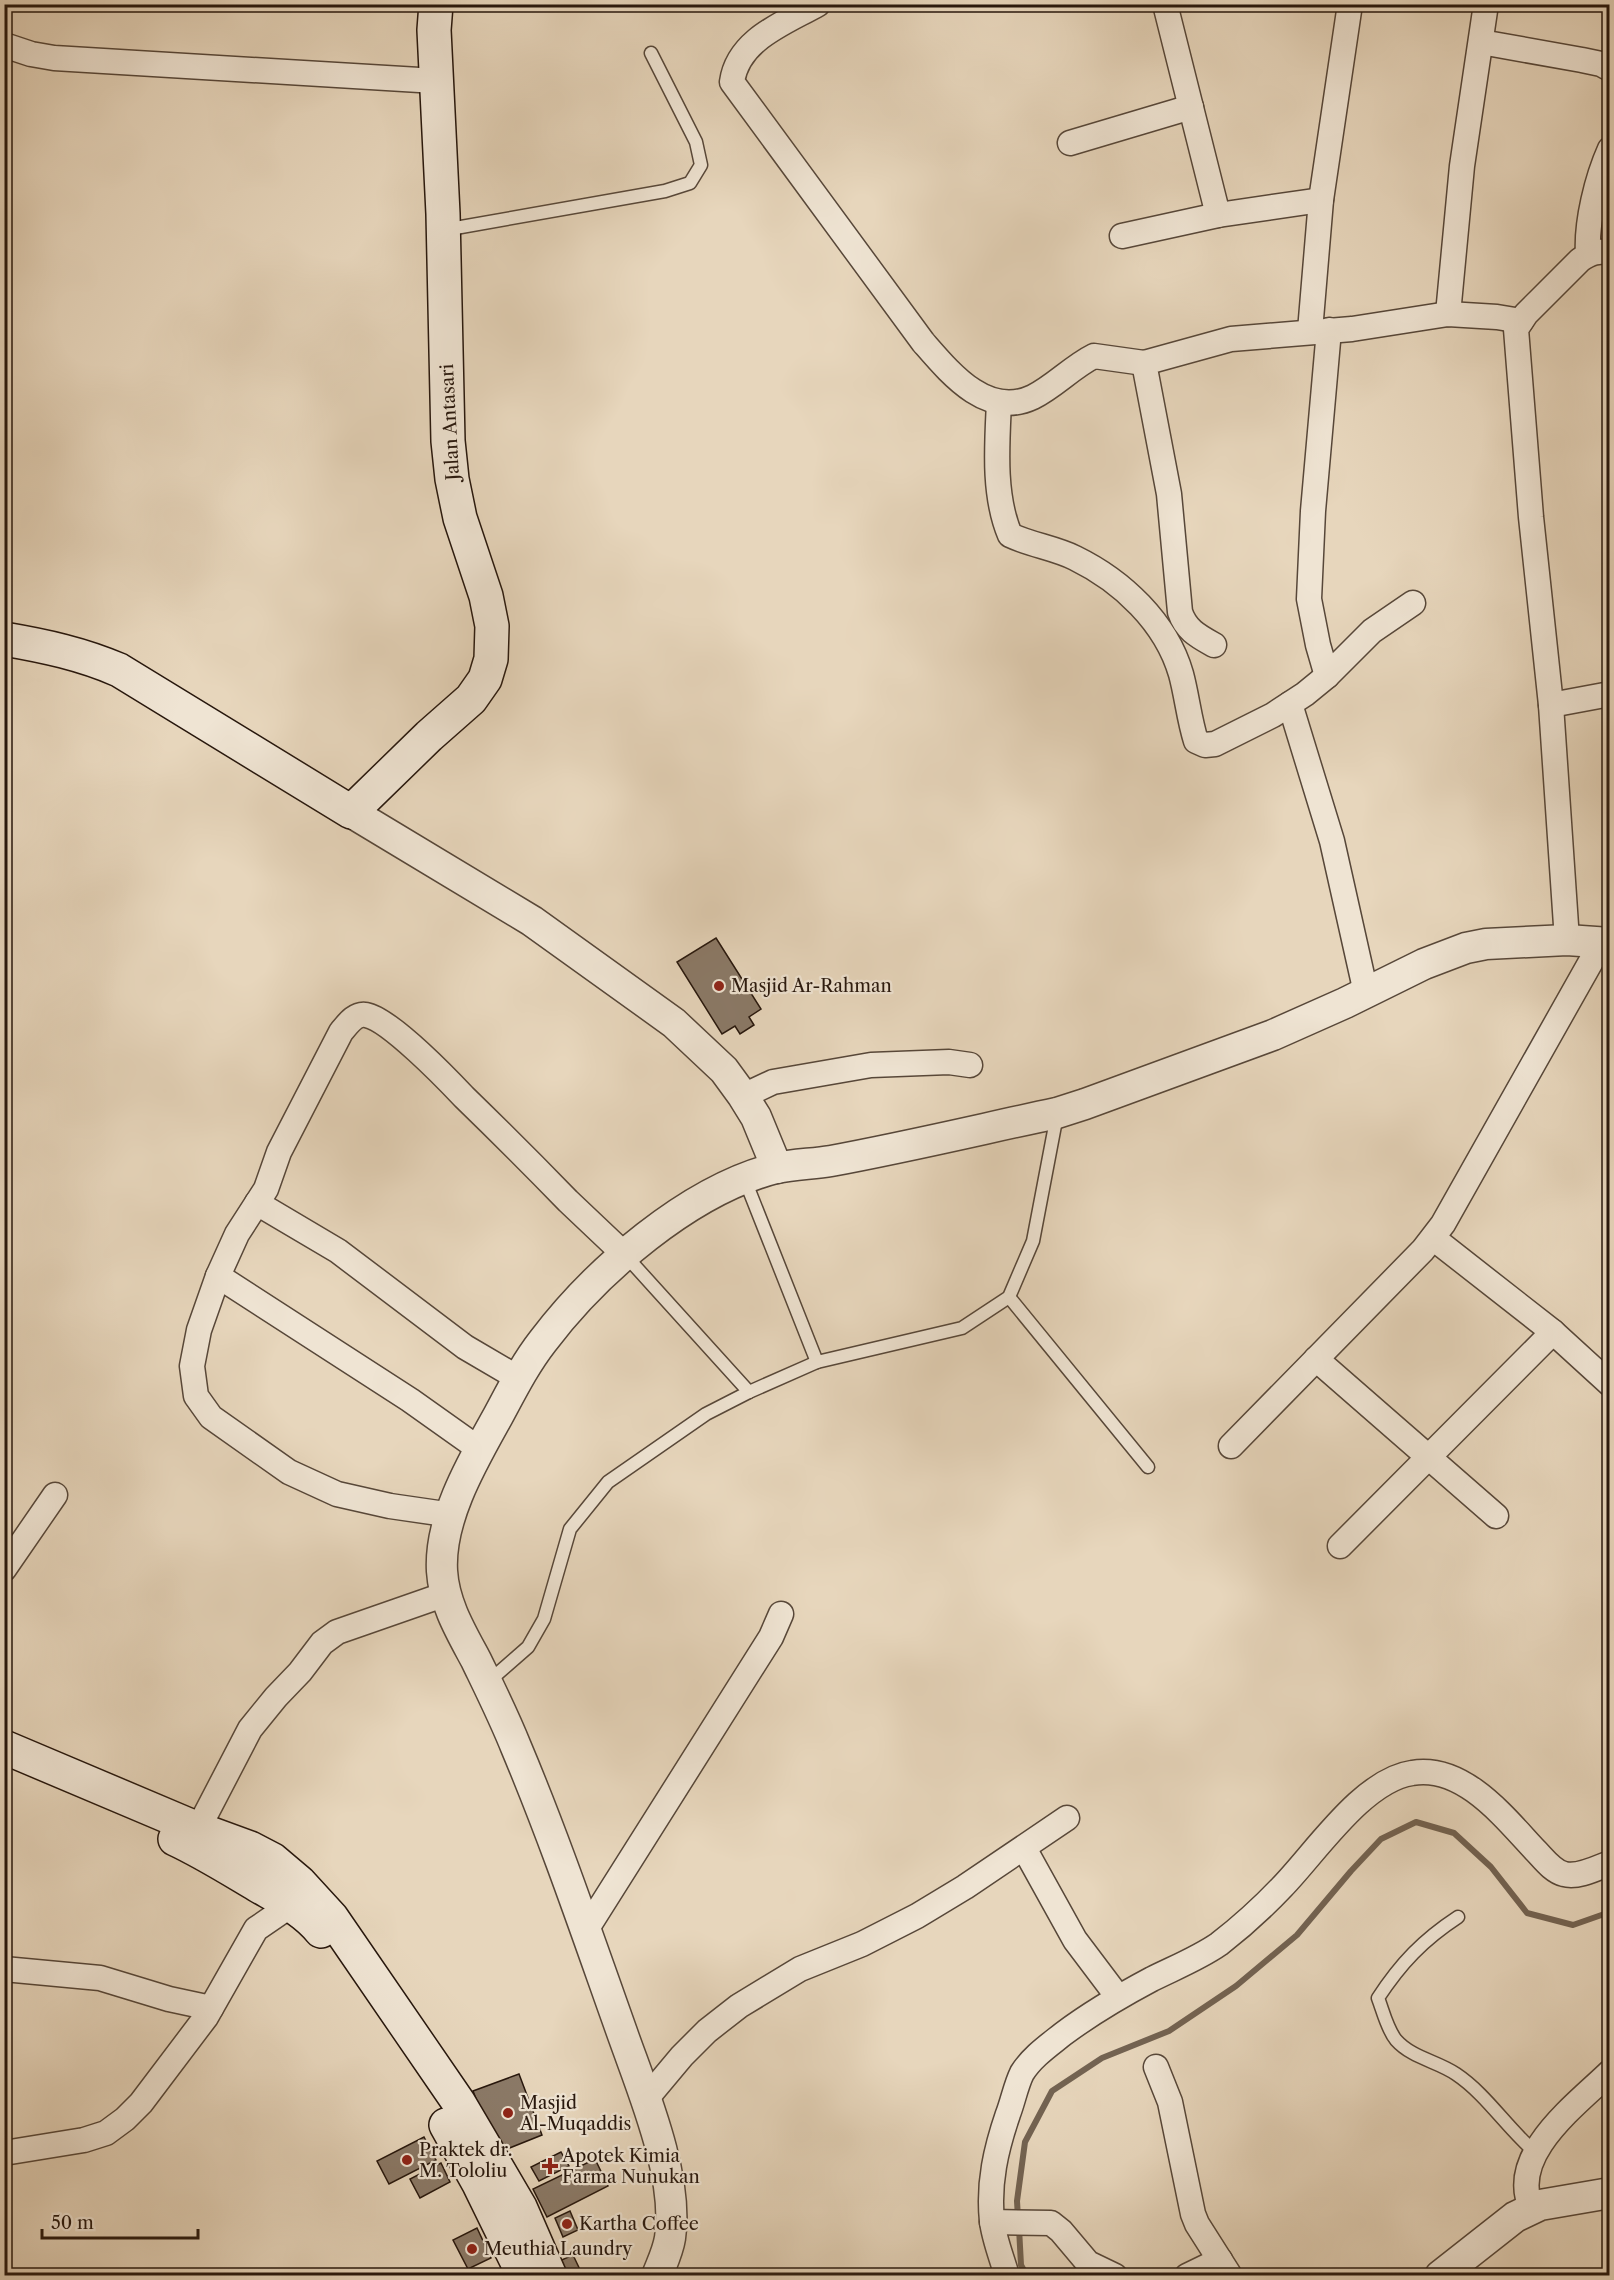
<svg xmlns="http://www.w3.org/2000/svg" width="1614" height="2280" viewBox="0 0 1614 2280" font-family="'Libre Caslon Text',serif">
  <rect width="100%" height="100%" fill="#e7d6bc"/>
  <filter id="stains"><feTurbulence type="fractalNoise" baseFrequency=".00333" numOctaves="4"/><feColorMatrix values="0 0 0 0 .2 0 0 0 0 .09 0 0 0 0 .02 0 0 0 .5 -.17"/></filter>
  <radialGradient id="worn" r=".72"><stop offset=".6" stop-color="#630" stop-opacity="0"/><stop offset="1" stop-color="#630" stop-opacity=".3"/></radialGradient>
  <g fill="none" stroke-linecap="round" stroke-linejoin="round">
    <!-- stream -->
    <g stroke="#736352" stroke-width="6">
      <path d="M1018,2218l-1,-17 8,-59 27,-51 50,-33 67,-27 67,-45 61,-51 54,-64 30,-32 35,-17 38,11 37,34 36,46 46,12 37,-13"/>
      <path d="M1019,2228l2,37 6,11"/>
    </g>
  </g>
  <!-- building -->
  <g fill="#8b7a68" stroke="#27170d" stroke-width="1.5">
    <path d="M716,938l45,71 -12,8 5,8 -14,9 -5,-8 -13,8 -45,-72z"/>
    <path d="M519,2074l23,61 -45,18 -24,-62z"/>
    <path d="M424,2137l12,23 -47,24 -12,-23z"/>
    <path d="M561,2152l8,14 -30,15 -8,-14z"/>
    <path d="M595,2159l13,27 -61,31 -14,-28z"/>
    <path d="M441,2163l9,19 -30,16 -10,-19z"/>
    <path d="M570,2211l8,19 -15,7 -8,-19z"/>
    <path d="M477,2228l14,30 -23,11 -15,-29z"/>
    <path d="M573,2255l10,21h-19l-7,-14z"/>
  </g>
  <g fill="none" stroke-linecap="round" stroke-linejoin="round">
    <defs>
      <g id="service">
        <path d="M444,230l221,-39 25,-8 11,-18 -5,-23 -45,-89"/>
        <path d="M745,1180l72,182"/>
        <path d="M625,1255l124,137"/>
        <path d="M1009,1297l139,170"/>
        <path d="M488,1682l40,-35 16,-28 26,-90 38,-47 98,-68 43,-22 68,-30 145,-34 47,-31 24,-56 24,-126"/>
        <path d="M1458,1917c-35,23 -57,46 -80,81 5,13 9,31 18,42 16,18 41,21 60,34 30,20 51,54 79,78"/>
      </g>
      <g id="minor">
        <path d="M818,4c-33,19 -80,35 -86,78l191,260c27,31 64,77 110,55 22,-11 39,-30 61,-41l50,7"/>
        <path d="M1165,4l53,211 103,-15"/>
        <path d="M1481,42l101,18 19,4 9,5"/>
        <path d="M4,45l27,9 23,4 382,23"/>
        <path d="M1070,143l121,-36"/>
        <path d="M1122,236l96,-21"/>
        <path d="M1588,254c-2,-32 9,-76 22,-105"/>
        <path d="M1448,314l14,-148 24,-162"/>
        <path d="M1310,331l11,-131 29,-196"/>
        <path d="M999,402c-2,43 -6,93 11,133 21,10 45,13 65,23 47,23 91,64 106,116 6,22 8,45 15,67l9,4 10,-1 58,-29 32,-21 22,-18 45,-45 41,-28"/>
        <path d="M1214,645c-16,-9 -28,-15 -34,-33l-11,-118 -25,-131 87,-24 121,-10 96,-15 49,3 24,4"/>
        <path d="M1327,676l-9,-31 -9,-46 4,-88 16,-181"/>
        <path d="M1290,704l42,137 34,152"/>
        <path d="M1551,705l59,-11"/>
        <path d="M1567,940l-16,-235 -20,-188 -15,-188 10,-15 54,-54c10,-7 18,-10 30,-7"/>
        <path d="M743,1096l30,-14 98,-17 78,-3 21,3"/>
        <path d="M257,1203l81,48 127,96 53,31"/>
        <path d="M1433,1238l120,94 57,52"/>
        <path d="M218,1276l192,124 69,49"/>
        <path d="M1316,1359l180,157"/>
        <path d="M1231,1446l192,-196 20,-26 159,-282"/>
        <path d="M452,1515l-62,-9 -53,-12 -48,-22 -78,-55 -15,-21 -4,-30 7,-36 19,-54 19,-42 29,-45 13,-37 62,-120c6,-7 14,-19 25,-17 23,4 80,63 98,82 35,34 70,69 104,104 19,18 38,36 57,54"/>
        <path d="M1340,1546l213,-214"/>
        <path d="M4,1569l51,-74"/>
        <path d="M198,1829l52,-100 26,-32 24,-25 22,-29 15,-11 109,-38"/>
        <path d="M1024,1848l51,92 43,57"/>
        <path d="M586,1930l185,-293 10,-23"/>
        <path d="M4,1969l96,9 69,21 42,9"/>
        <path d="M1156,2067l14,35 23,112 4,10 33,52"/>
        <path d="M646,2099l36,-43 25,-25 32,-25 61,-37 62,-25 55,-28 48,-29 102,-69"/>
        <path d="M4,2153l80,-13 22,-7 19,-14 16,-16 65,-86 50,-88 35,-24"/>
        <path d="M1532,2209c-26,-53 44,-104 78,-137"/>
        <path d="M992,2222l59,1 10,8 27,32 27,13"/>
        <path d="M1007,2276c-5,-18 -13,-37 -15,-55 -4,-38 4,-72 16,-107 5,-13 8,-29 14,-41 10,-16 26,-27 41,-39 28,-21 57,-38 89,-55 22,-11 47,-21 67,-35 22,-17 44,-37 63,-57 34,-35 81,-107 130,-114 51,-9 92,44 123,77 8,8 17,21 29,24 14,4 33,-6 46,-11"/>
        <path d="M1187,2276l33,-16"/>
      </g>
      <g id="tertiary">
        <path d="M351,812l181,109 142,102 50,47 19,26 13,21 21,51"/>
        <path d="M657,2276c5,-13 11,-25 13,-38 9,-60 -26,-144 -46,-200 -35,-98 -68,-196 -108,-291 -12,-30 -26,-58 -40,-87 -15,-28 -32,-56 -34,-89 -3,-53 31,-110 56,-155 14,-26 27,-52 45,-75 53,-70 146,-151 233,-173 18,-4 37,-4 55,-7 76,-14 151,-32 226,-48l28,-9 188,-69 72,-32 79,-39 42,-16 20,-4 81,-4 43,3"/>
        <path d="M1440,2276l75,-59 25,-12 70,-12"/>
      </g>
      <g id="secondary">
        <path d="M4,639c41,7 78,15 115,31l232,142 78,-76 42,-37 14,-20 6,-20 1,-33 -6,-30 -26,-78 -8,-39 -4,-38 -5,-227 -9,-184 2,-26"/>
        <path d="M4,1747l194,82 52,19 23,12 26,22 33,36 127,185 61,104 30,69"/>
        <path d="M175,1839c28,13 55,30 82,46 22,13 47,25 64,46"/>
        <path d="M446,2125l33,59 45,92"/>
      </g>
    </defs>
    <!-- service casing -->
    <use href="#service" stroke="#574739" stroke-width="15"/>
    <!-- minor casing -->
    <use href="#minor" stroke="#574739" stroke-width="27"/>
    <!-- tertiary casing -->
    <use href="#tertiary" stroke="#574739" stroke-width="33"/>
    <!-- secondary casing -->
    <use href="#secondary" stroke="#27170d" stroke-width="36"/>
    <!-- service -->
    <use href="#service" stroke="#efe4d3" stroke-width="12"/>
    <!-- minor -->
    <use href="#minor" stroke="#efe4d3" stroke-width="24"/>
    <!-- tertiary -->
    <use href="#tertiary" stroke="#efe4d3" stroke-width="30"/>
    <!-- secondary -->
    <use href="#secondary" stroke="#efe4d3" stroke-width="33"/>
  </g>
  <!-- markers -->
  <g fill="#8f2418" stroke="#efe4d3" stroke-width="2">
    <circle cx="719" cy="986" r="6"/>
    <circle cx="508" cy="2113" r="6"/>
    <circle cx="407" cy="2160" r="6"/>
    <path d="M547 2157h6v6h6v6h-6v6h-6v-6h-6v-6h6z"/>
    <circle cx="567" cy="2224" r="6"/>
    <circle cx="472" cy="2249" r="6"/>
  </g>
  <g text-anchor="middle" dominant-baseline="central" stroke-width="4.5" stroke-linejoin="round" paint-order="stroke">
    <!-- street labels -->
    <g font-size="18" fill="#27170d" stroke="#efe4d3">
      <text transform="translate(450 422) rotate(-93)">Jalan Antasari</text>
    </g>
    <!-- poi labels -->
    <g font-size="18" fill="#27170d" stroke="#efe4d3" text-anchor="start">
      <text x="731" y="986">Masjid Ar-Rahman</text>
      <text x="520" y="2103">Masjid<tspan x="520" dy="21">Al-Muqaddis</tspan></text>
      <text x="419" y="2150">Praktek dr.<tspan x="419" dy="21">M. Tololiu</tspan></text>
      <text x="562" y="2156">Apotek Kimia<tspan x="562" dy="21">Farma Nunukan</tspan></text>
      <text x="579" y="2224">Kartha Coffee</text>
      <text x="484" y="2249">Meuthia Laundry</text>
    </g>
  </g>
  <!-- margin -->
  <rect width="1614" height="2280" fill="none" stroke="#e7d6bc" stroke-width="24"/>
  <rect x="6" y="6" width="1602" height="2268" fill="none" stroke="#27170d" stroke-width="3"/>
  <rect x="12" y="12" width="1590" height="2256" fill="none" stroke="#27170d" stroke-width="1.5"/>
  <!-- scale -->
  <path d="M42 2229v9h156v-9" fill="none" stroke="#27170d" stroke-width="3"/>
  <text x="51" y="2229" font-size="18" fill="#27170d" stroke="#efe4d3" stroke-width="4.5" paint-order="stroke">50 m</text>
  <rect width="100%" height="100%" filter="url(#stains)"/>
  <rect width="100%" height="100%" fill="url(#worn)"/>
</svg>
